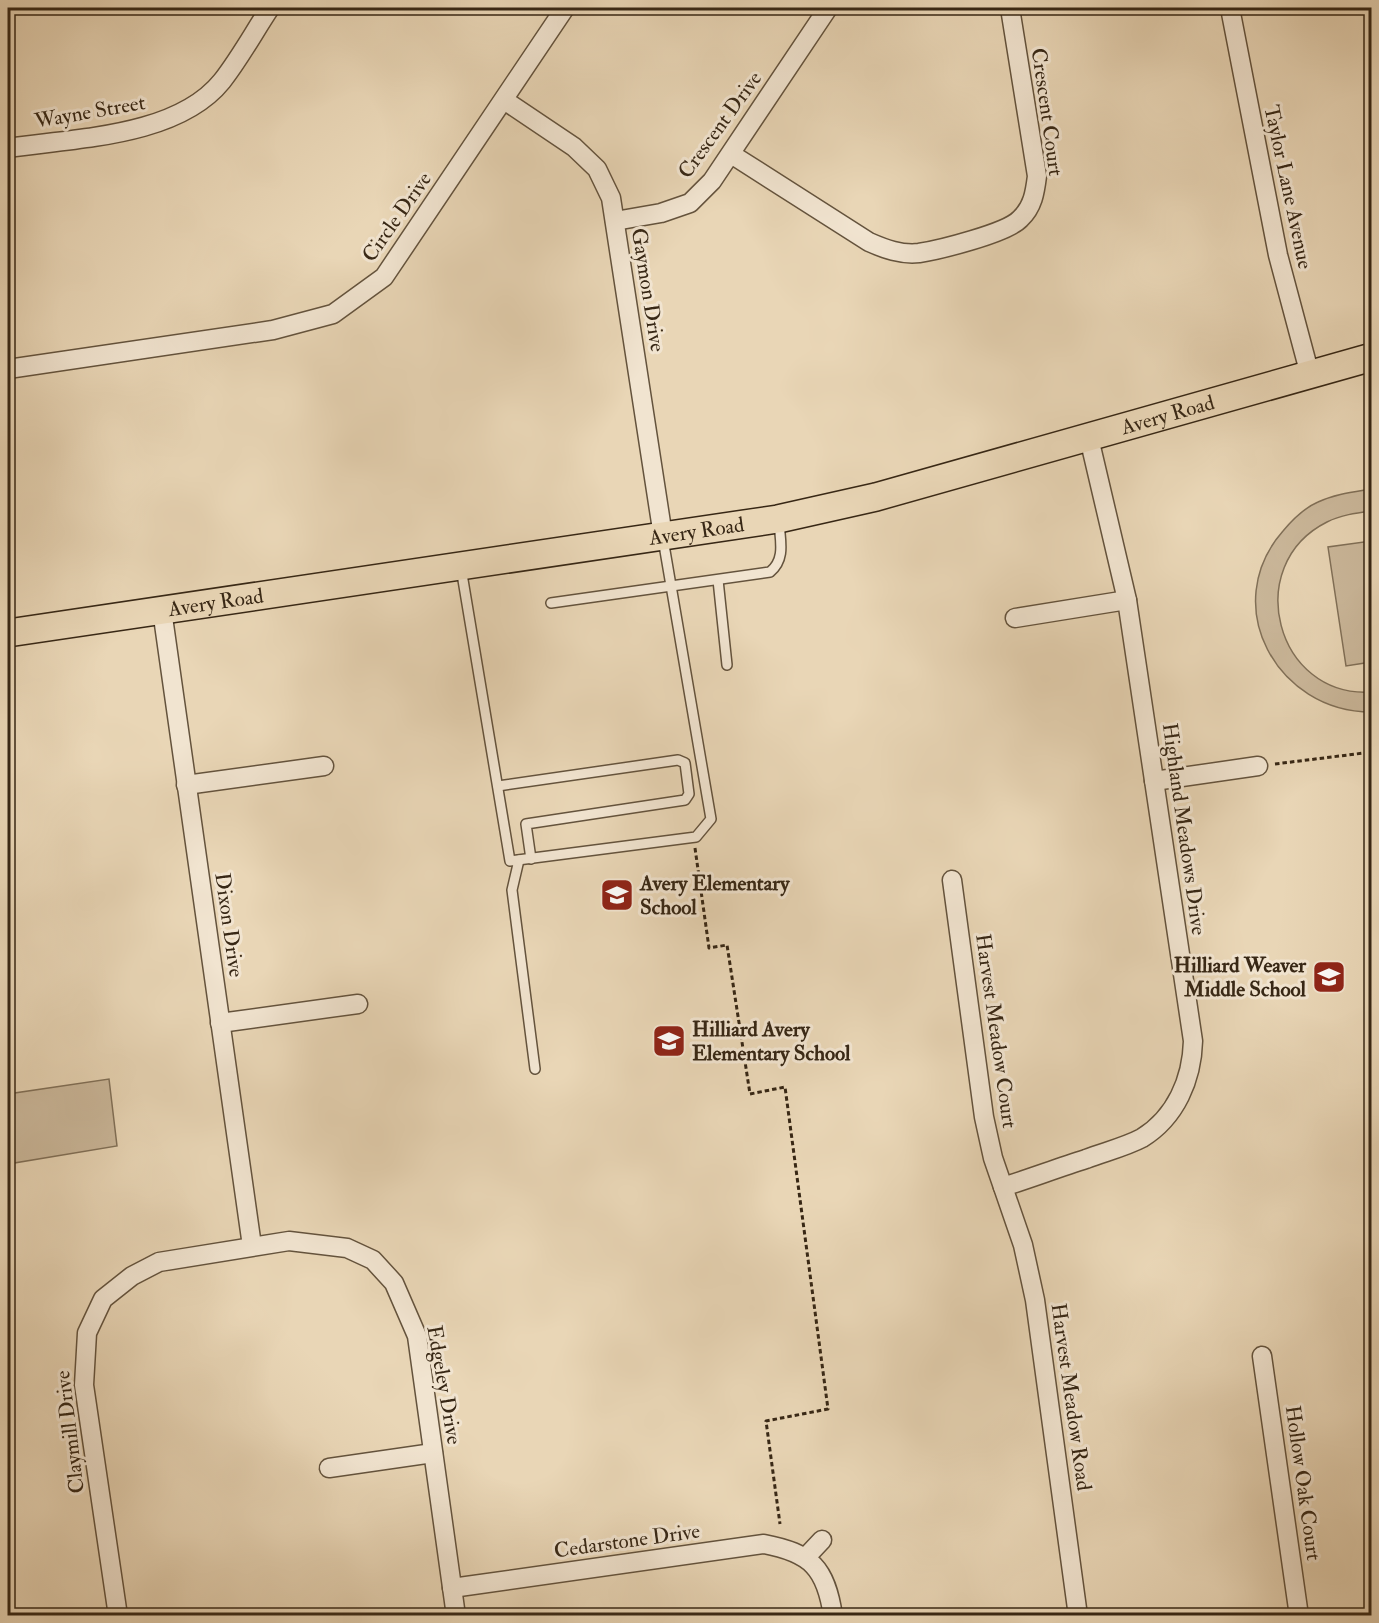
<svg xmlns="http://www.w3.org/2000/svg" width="1379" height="1623" viewBox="0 0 1379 1623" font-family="'IM FELL Double Pica',serif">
  <rect width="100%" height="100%" fill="#e9d6b6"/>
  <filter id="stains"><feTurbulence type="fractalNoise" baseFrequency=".00333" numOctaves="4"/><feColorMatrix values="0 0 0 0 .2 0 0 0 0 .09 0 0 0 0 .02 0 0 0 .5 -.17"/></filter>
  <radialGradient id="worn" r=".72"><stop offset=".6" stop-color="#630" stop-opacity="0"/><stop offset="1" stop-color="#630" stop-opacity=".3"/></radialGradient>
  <!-- green -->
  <g fill="#cbb89b" stroke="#817058" stroke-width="1.5">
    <path d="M1371,489v22c-15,2 -30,4 -44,11 -86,43 -51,176 44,170v20c-94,0 -153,-107 -88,-181 10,-12 21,-23 35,-29 17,-8 35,-10 53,-13z"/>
    <path d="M1371,541v121l-25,4 -18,-119z"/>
    <path d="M109,1079l8,67 -109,18v-70z"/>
  </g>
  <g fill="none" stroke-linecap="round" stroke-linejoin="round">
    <defs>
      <g id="lane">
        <path d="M461,568l49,293 186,-24 15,-18 -48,-280"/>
        <path d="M718,580l9,85"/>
        <path d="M551,603l219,-31c16,-13 10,-32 9,-50"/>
        <path d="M498,786l180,-26 7,3 4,31 -4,6 -159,24 5,35"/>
        <path d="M519,860l-7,30 23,179"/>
      </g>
      <g id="street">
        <path d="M1230,8l48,247 32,120"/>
        <path d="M504,100l70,47 23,22 14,29 52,338"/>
        <path d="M8,148c67,-10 169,-11 214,-67 18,-23 32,-49 48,-73"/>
        <path d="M731,154l138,88c16,7 32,13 50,11 20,-3 88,-20 101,-34 13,-12 15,-27 17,-43l-27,-168"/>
        <path d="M615,221l46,-8 29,-10 22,-22 116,-173"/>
        <path d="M8,369l265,-39 60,-16 51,-37 181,-269"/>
        <path d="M162,610l90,636"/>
        <path d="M1015,618l112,-18"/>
        <path d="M1154,781l104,-15"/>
        <path d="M186,785l138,-19"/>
        <path d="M952,880l32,237 9,41 30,87 12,55 43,316"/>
        <path d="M220,1023l138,-19"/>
        <path d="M1003,1187c28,-9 55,-19 83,-28 18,-7 39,-12 56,-21 34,-21 50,-59 51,-97l-66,-441 -38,-162"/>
        <path d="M1262,1356l37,260"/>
        <path d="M329,1468l104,-15"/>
        <path d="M806,1557l16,-17"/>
        <path d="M452,1588l312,-44c47,9 62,24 69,72"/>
        <path d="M118,1616l-34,-231 3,-52 16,-34 29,-23 27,-14 130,-21 58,7 26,12 21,23 23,53 39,280"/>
      </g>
      <g id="primary">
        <path id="s1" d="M8,633l770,-114 98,-22 496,-140"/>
      </g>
    </defs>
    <!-- lane casing -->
    <use href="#lane" stroke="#64533d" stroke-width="12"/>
    <!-- street casing -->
    <use href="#street" stroke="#64533d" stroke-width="21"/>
    <!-- primary casing -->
    <use href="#primary" stroke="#372715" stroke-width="30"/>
    <!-- path -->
    <g stroke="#372715" stroke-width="3" stroke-dasharray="4.5 3" stroke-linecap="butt">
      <path d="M1275,764l97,-12"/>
      <path d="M695,848l14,100 18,-3 23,149 35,-7 43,322 -62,12 14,103"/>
    </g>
    <!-- lane -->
    <use href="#lane" stroke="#f1e4d0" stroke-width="9"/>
    <!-- street -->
    <use href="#street" stroke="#f1e4d0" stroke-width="18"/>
    <!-- primary -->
    <use href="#primary" stroke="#e9d6b6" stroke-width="27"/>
  </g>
  <!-- icons -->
  <defs>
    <symbol id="school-square" viewBox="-11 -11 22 22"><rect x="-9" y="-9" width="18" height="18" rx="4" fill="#8f2418" stroke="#f1e4d0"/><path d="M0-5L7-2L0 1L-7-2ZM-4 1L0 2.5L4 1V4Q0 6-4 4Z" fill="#fff"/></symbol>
  </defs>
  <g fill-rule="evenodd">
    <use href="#school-square" x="598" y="876" width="38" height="38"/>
    <use href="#school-square" x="1310" y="958" width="38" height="38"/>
    <use href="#school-square" x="650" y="1022" width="38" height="38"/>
  </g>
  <g text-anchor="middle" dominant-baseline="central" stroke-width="6" stroke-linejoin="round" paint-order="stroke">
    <!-- street labels -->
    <g font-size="21" fill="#372715" stroke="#f1e4d0">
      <text transform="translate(90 112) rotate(-10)">Wayne Street</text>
      <text transform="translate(1047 112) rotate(82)">Crescent Court</text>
      <text transform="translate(720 125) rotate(-54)">Crescent Drive</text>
      <text transform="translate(1288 187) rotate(78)">Taylor Lane Avenue</text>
      <text transform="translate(397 217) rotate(-55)">Circle Drive</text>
      <text transform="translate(648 290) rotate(81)">Gaymon Drive</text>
      <text stroke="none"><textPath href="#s1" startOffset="1182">Avery Road</textPath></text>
      <text stroke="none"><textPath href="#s1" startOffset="696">Avery Road</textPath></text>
      <text stroke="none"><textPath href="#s1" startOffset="210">Avery Road</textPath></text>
      <text transform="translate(1184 829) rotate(82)">Highland Meadows Drive</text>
      <text transform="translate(229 925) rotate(82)">Dixon Drive</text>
      <text transform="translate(996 1031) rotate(82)">Harvest Meadow Court</text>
      <text transform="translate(444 1385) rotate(80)">Edgeley Drive</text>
      <text transform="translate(1071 1397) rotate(82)">Harvest Meadow Road</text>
      <text transform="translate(70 1432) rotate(-97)">Claymill Drive</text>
      <text transform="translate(1303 1483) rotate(82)">Hollow Oak Court</text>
      <text transform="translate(627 1541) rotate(-8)">Cedarstone Drive</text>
    </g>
    <!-- poi labels -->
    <g font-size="21" font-weight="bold" fill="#372715" stroke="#f1e4d0" text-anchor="start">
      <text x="640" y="883">Avery Elementary<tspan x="640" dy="24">School</tspan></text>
      <text x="1306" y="965" text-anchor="end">Hilliard Weaver<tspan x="1306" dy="24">Middle School</tspan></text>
      <text x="692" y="1029">Hilliard Avery<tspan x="692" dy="24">Elementary School</tspan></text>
    </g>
  </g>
  <!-- margin -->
  <rect width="1379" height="1623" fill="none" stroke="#e9d6b6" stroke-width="30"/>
  <rect x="9" y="9" width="1361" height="1605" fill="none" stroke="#372715" stroke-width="3"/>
  <rect x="15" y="15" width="1349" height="1593" fill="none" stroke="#372715" stroke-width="1.5"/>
  <rect width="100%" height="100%" filter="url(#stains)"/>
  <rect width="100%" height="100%" fill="url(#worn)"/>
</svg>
